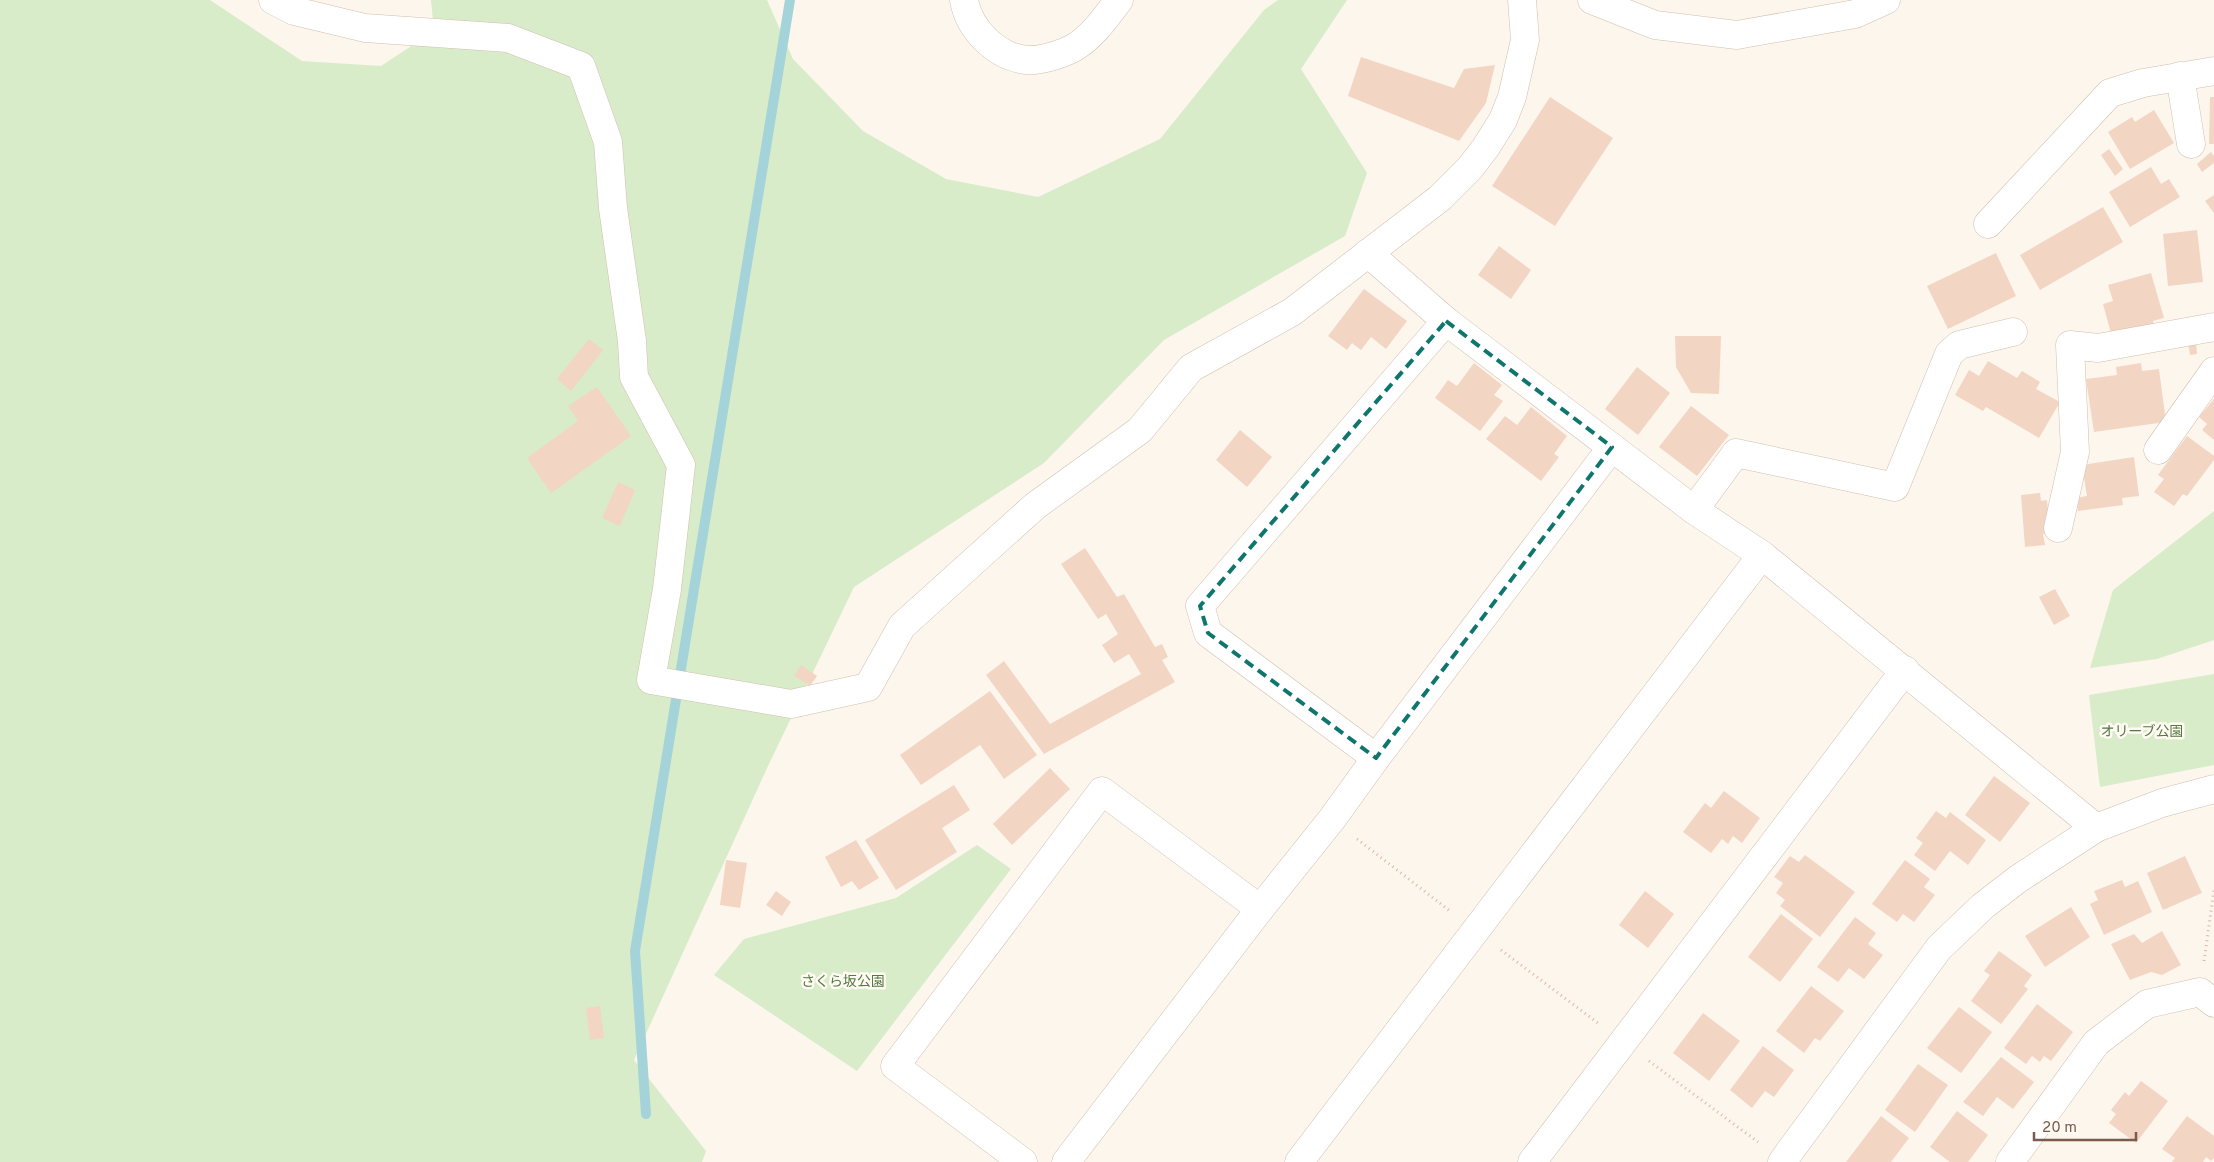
<svg xmlns="http://www.w3.org/2000/svg" width="2214" height="1162" viewBox="0 0 2214 1162" font-family="Overpass,'Noto Sans JP',sans-serif">
  <rect width="100%" height="100%" fill="#fdf6ec"/>
  <!-- green -->
  <g fill="#d8ecc9">
    <path d="M0,0h210l92,61 79,5 53,-35 -3,-31h336l26,59 70,72 83,48 92,18 122,-58 104,-129 14,-10h69l-46,69 66,104 -22,63 -181,104 -120,123 -190,124 -86,179 -134,294 72,91 -4,11h-702z"/>
    <path d="M2214,511v129l-57,19 -67,9 23,-78z"/>
    <path d="M2214,674v91l-114,22 -11,-92z"/>
    <path d="M977,845l34,24 -154,202 -143,-96 30,-36 152,-41z"/>
  </g>
  <g fill="none" stroke-linecap="round" stroke-linejoin="round">
    <!-- stream -->
    <path stroke="#a5d3da" stroke-width="10" d="M646,1114l-11,-163 155,-951"/>
  </g>
  <!-- building -->
  <g fill="#f3d5c3">
    <path d="M1361,57l93,31 10,-19 31,-4 -9,38 -27,38 -111,-45z"/>
    <path d="M1550,97l63,41 -58,88 -63,-40z"/>
    <path d="M2210,97h4v47h-5z"/>
    <path d="M2154,110l20,33 -44,26 -22,-37 24,-15 3,5z"/>
    <path d="M2109,149l14,20 -8,7 -14,-21z"/>
    <path d="M2211,152l3,4v7l-12,9 -5,-8z"/>
    <path d="M2151,167l10,17 8,-5 11,18 -50,30 -21,-35z"/>
    <path d="M2214,195v18l-9,-12z"/>
    <path d="M2103,207l20,35 -83,48 -20,-35z"/>
    <path d="M2197,230l6,52 -35,4 -5,-52z"/>
    <path d="M1499,246l32,24 -20,29 -33,-24z"/>
    <path d="M1996,253l20,43 -68,33 -21,-43z"/>
    <path d="M2151,273l13,45 -11,3 1,4 -42,12 -9,-33 10,-3 -5,-16z"/>
    <path d="M1364,289l43,32 -21,28 -15,-12 -10,13 -9,-7 -5,7 -19,-14z"/>
    <path d="M1675,336h46l-2,58 -28,-1 -15,-26z"/>
    <path d="M589,339l14,11 -32,41 -14,-12z"/>
    <path d="M2196,341l1,13 -7,1 -2,-13z"/>
    <path d="M1988,361l29,17 5,-7 18,11 -4,7 24,13 -21,36 -53,-31 -3,4 -28,-16 14,-25 10,6z"/>
    <path d="M1474,363l28,22 -8,10 9,6 -23,30 -45,-33 13,-18 9,6z"/>
    <path d="M2141,363l1,8 17,-2 7,53 -72,10 -8,-53 31,-4 -1,-8z"/>
    <path d="M1637,367l33,26 -32,42 -33,-26z"/>
    <path d="M597,387l34,49 -80,57 -24,-35 51,-37 -10,-15z"/>
    <path d="M2214,399v41l-12,-10 5,-6 -8,-7z"/>
    <path d="M1691,406l38,29 -32,41 -38,-29z"/>
    <path d="M1531,407l36,29 -13,18 5,3 -18,24 -55,-42 19,-23 12,9z"/>
    <path d="M1240,430l32,27 -25,30 -31,-27z"/>
    <path d="M2187,436l27,20v4l-27,36 -4,-2 -9,12 -20,-14 10,-13 -6,-4z"/>
    <path d="M2134,457l5,39 -17,2 1,7 -45,6 -2,-13 11,-2 -5,-31z"/>
    <path d="M618,482l17,8 -15,36 -18,-8z"/>
    <path d="M2040,493l1,8 6,-1 3,33 -7,1 2,11 -20,2 -4,-52z"/>
    <path d="M1085,548l32,49 7,-3 31,53 7,-3 6,13 -6,3 13,22 -131,72 -58,-79 18,-14 46,63 91,-50 -12,-20 -15,9 -12,-18 16,-11 -12,-20 -8,5 -37,-55z"/>
    <path d="M2055,589l15,27 -16,9 -15,-28z"/>
    <path d="M801,665l16,11 -7,10 -16,-10z"/>
    <path d="M990,691l47,64 -33,24 -24,-34 -59,40 -21,-30z"/>
    <path d="M1050,768l20,21 -58,56 -19,-21z"/>
    <path d="M1994,776l36,27 -30,39 -35,-27z"/>
    <path d="M954,785l16,25 -28,18 15,24 -61,38 -31,-50z"/>
    <path d="M1724,791l36,27 -18,25 -9,-7 -5,8 -6,-5 -11,14 -28,-21 22,-29 6,5z"/>
    <path d="M1936,811l10,7 4,-6 36,28 -18,25 -18,-14 -15,20 -21,-16 9,-12 -7,-5z"/>
    <path d="M856,840l23,38 -20,12 -7,-9 -11,6 -16,-30z"/>
    <path d="M1805,855l50,37 -35,45 -40,-31 5,-6 -9,-7 7,-10 -9,-6 16,-21 9,6z"/>
    <path d="M2185,856l17,37 -39,17 -16,-37z"/>
    <path d="M726,860l21,3 -7,45 -20,-3z"/>
    <path d="M1905,860l25,19 -6,8 11,8 -21,27 -11,-8 -6,8 -25,-18z"/>
    <path d="M2122,880l3,7 13,-6 14,31 -48,23 -14,-31 8,-4 -4,-9z"/>
    <path d="M776,891l15,11 -9,14 -16,-11z"/>
    <path d="M1645,891l29,23 -26,34 -29,-23z"/>
    <path d="M2071,907l19,30 -45,30 -20,-31z"/>
    <path d="M1781,914l32,25 -33,43 -32,-25z"/>
    <path d="M1855,917l21,16 -8,11 15,11 -19,24 -15,-11 -11,14 -21,-15z"/>
    <path d="M2162,931l19,34 -19,10 -11,-3 -21,8 -19,-36 23,-10 8,9z"/>
    <path d="M1999,951l33,24 -8,11 4,3 -27,35 -30,-23 19,-26 -6,-4z"/>
    <path d="M1811,986l33,25 -24,30 -5,-3 -11,15 -28,-22z"/>
    <path d="M2037,1004l36,28 -22,29 -7,-5 -4,6 -8,-6 -6,8 -22,-16z"/>
    <path d="M600,1006l4,32 -14,2 -4,-32z"/>
    <path d="M1959,1007l33,25 -31,41 -34,-25z"/>
    <path d="M1703,1013l37,28 -31,40 -36,-28z"/>
    <path d="M1763,1046l31,24 -20,27 -9,-6 -13,17 -22,-18z"/>
    <path d="M2001,1057l33,25 -21,27 -16,-12 -14,19 -20,-14z"/>
    <path d="M1918,1064l30,21 -33,47 -30,-22z"/>
    <path d="M2141,1081l27,20 -32,42 -27,-20 7,-9 -5,-4 14,-18 4,4z"/>
    <path d="M1957,1111l31,24 -20,27h-18l-20,-15z"/>
    <path d="M1881,1116l28,22 -18,24h-45z"/>
    <path d="M2187,1116l27,20v22l-3,3 -5,-4 -3,5h-31l3,-4 -13,-9z"/>
  </g>
  <g fill="none" stroke-linecap="round" stroke-linejoin="round">
    <defs>
      <g id="minor">
        <path d="M273,0l21,11 71,17 143,10 73,28 27,76 5,66 19,133 2,36 47,88 -14,124 -16,91 140,24 77,-17 34,-61 133,-120 105,-76 51,-62 101,-56 148,-114 30,-30 16,-21 17,-27 9,-23 13,-57 -3,-40"/>
        <path d="M964,0c5,29 32,57 63,60 14,1 36,-6 48,-13 18,-11 31,-30 44,-47"/>
        <path d="M1592,0l63,25 82,10 118,-21 31,-14"/>
        <path d="M2180,76l11,68"/>
        <path d="M1988,224l122,-131 33,-10 71,-12"/>
        <path d="M1368,253l78,68 248,189 68,45 334,273"/>
        <path d="M2158,450l56,-79"/>
        <path d="M1694,510l42,-57 159,34 54,-133 10,-9 54,-13"/>
        <path d="M2058,528l17,-76 -5,-107 28,3 116,-21"/>
        <path d="M1376,758l-168,-125 -8,-27 246,-285"/>
        <path d="M1023,1162l-128,-96 207,-275 158,118"/>
        <path d="M1066,1162l194,-253 72,-90 44,-61 236,-311"/>
        <path d="M1299,1162l463,-607"/>
        <path d="M1532,1162l373,-492"/>
        <path d="M2010,1162l86,-119 51,-39 53,-12 14,11"/>
      </g>
      <path id="tertiary" d="M1782,1162l157,-214 44,-42 35,-27 78,-51 66,-25 52,-14"/>
    </defs>
    <!-- minor casing -->
    <use href="#minor" stroke="#d1beb0" stroke-width="29"/>
    <!-- tertiary casing -->
    <use href="#tertiary" stroke="#d1beb0" stroke-width="29"/>
    <!-- path -->
    <g stroke="#d9b8a5" stroke-width="3" stroke-dasharray="1 4" stroke-linecap="butt">
      <path d="M1357,839l93,72"/>
      <path d="M1501,950l97,73"/>
      <path d="M2204,961l10,-71"/>
      <path d="M1649,1061l109,81"/>
    </g>
    <!-- minor -->
    <use href="#minor" stroke="#fff" stroke-width="28"/>
    <!-- tertiary -->
    <use href="#tertiary" stroke="#fff" stroke-width="28"/>
  </g>
  <!-- marked area -->
  <path fill="none" stroke="#0f766e" stroke-width="4" stroke-dasharray="10 6" stroke-linejoin="round" d="M1446,321l166,126 -236,311 -168,-125 -8,-27z"/>
  <g text-anchor="middle" dominant-baseline="central" stroke-width="5" stroke-linejoin="round" paint-order="stroke">
    <!-- park labels -->
    <g font-size="14" fill="#537a41" stroke="#fffaf3">
      <text x="2142" y="732">オリーブ公園</text>
      <text x="843" y="982">さくら坂公園</text>
    </g>
  </g>
  <!-- scale -->
  <path d="M2034 1132v8h102v-8" fill="none" stroke="#7a5c4d" stroke-width="2.5"/>
  <text x="2042" y="1132" font-size="15" fill="#7a5c4d" stroke="#fffaf3" stroke-width="4" paint-order="stroke">20 m</text>
</svg>
